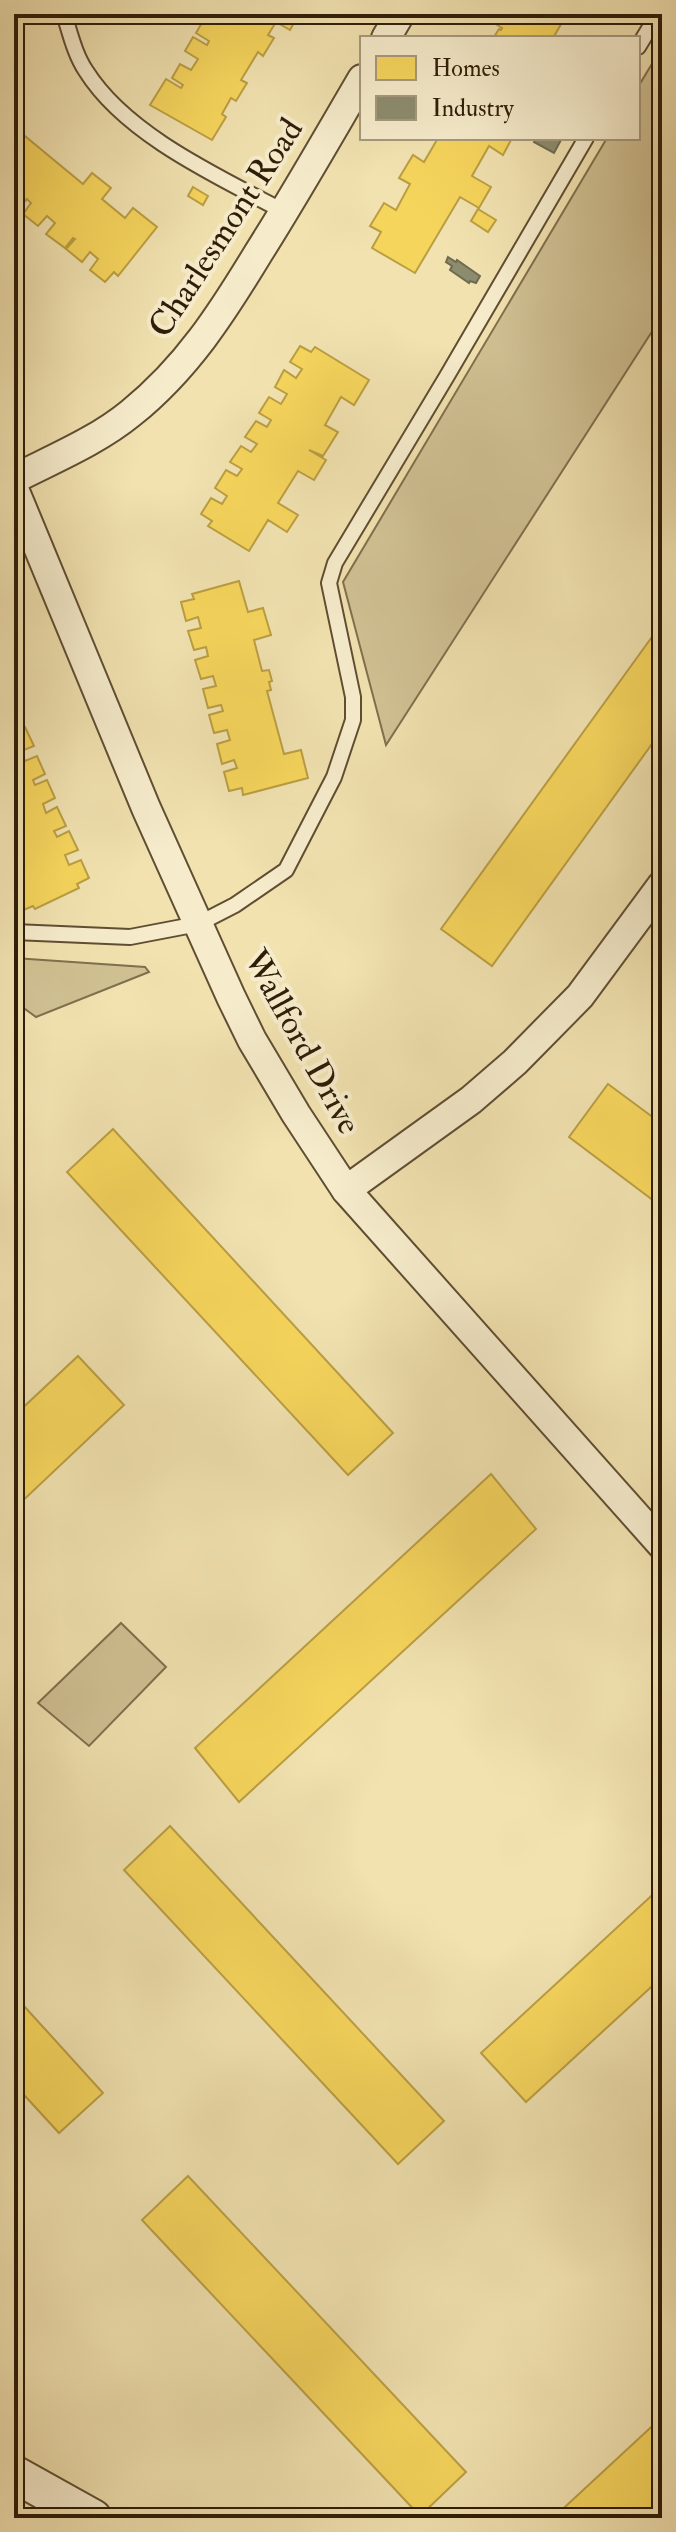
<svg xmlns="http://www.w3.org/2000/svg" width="676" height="2532" viewBox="0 0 676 2532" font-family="'IM FELL Double Pica',serif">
  <rect width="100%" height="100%" fill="#f1e2b0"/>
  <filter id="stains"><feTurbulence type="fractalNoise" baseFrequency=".0025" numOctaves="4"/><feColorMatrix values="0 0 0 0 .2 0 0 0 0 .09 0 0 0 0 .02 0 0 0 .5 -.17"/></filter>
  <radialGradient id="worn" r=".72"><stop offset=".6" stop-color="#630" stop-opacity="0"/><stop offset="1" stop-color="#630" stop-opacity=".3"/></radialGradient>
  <!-- green -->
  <g fill="#d0c193" stroke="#806f4e" stroke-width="2">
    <path d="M662,47v269l-276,429 -43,-163 264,-444h31v-51z"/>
    <path d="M14,958l131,9 4,5 -113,45 -22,-16z"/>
    <path d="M121,1623l45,44 -77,79 -51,-43z"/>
  </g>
  <!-- homes -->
  <g fill="#f6d55c" stroke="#ba9e43" stroke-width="2">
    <path d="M207,14l14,6 4,-6h74l-9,16 -14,-8 -8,13 6,3 -11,18 -5,-4 -17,28 6,3 -11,18 -5,-3 -9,16 4,3 -14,23 -62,-35 16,-26 15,9 2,-3 -11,-7 8,-14 11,6 7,-11 -13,-8 8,-14 14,8 2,-4 -13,-8z"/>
    <path d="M495,14h72l-14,24h-57l-2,-1 5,-8 2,1 1,-2 -11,-7z"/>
    <path d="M14,127l69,57 9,-11 19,15 -9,11 23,19 8,-10 24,19 -39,49 -4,-4 -9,10 -15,-12 8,-11 -8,-7 -8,10 -16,-13 9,-10 -2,-1 -8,10 -19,-14 9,-11 -8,-7 -9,10 -15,-12 8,-11 -4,-4 -9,10 -4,-3z"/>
    <path d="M438,138h74l-9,17 -14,-9 -17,30 19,11 -12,21 -19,-11 -45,76 -43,-25 9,-16 -11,-6 14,-23 12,7 14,-26 -11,-6 14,-23 11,7z"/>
    <path d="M193,187l15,9 -5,9 -15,-9z"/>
    <path d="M478,209l18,11 -8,12 -17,-11z"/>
    <path d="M300,346l11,6 4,-5 54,33 -15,25 -13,-8 -16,28 13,7 -15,24 -14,-6 17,10 -12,20 -16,-9 -20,32 20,12 -11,17 -19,-12 -19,31 -41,-25 4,-5 -11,-7 10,-16 11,6 5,-8 -12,-8 11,-18 11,6 5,-7 -12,-7 11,-16 10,6 6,-8 -12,-7 11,-16 11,6 4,-7 -12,-7 10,-16 12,7 6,-10 -12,-7 9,-17 12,8 6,-9 -12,-7z"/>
    <path d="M239,581l9,31 15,-4 8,27 -17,5 8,31 7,-1 3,11 -3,1 2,8 -4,1 17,63 17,-4 7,28 -65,17 -1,-7 -13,3 -5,-19 13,-4 -3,-8 -12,4 -5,-20 13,-4 -3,-10 -13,3 -5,-18 14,-4 -2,-6 -13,3 -5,-19 13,-3 -3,-10 -12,3 -6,-19 13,-4 -2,-9 -12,3 -6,-19 13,-3 -3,-11 -12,4 -5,-19 13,-3 -2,-5z"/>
    <path d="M662,623v107l-170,236 -51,-37z"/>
    <path d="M25,727l9,19 -13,5 4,10 12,-5 8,18 -12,6 2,5 12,-5 8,18 -12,6 3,9 11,-6 9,19 -12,5 3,6 12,-6 9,19 -13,5 4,10 12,-5 8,18 -12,6 2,4 -44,21 -2,-3 -19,8v-183z"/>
    <path d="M608,1084l54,40v83l-93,-70z"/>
    <path d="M113,1129l280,304 -45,42 -281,-303z"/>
    <path d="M78,1356l46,49 -110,104v-93z"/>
    <path d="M491,1474l45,55 -297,273 -44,-54z"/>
    <path d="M170,1826l274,295 -46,43 -274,-294z"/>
    <path d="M662,1886v91l-136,125 -45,-49z"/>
    <path d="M14,1995l89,98 -44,40 -45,-49z"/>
    <path d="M188,2176l278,296 -46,44 -278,-296z"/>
    <path d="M662,2417v93l-8,8h-101z"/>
  </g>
  <!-- industry -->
  <g fill="#8c8c6e" stroke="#706b4f" stroke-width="2">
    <path d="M536,138h21l4,2 -7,13 -20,-11z"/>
    <path d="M448,257l8,5 1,-2 23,16 -4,7 -6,-2 -1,2 -19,-13 2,-4 -6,-4z"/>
  </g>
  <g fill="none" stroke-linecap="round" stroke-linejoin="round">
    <defs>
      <g id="service">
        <path d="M64,14c6,19 11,41 22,57 40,64 133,106 199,141"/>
        <path d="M638,47l20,-33"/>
        <path d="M14,932l116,5 68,-13 37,-19 51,-35 48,-93 19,-57v-23l-24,-114 6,-20 112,-187 139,-238"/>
      </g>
      <g id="minor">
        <path d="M386,38l14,-24"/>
        <path d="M14,479c39,-20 83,-38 117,-66 56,-45 91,-100 128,-161 36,-57 69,-115 103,-173"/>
        <path d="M14,489l132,319 85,189 21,43 44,74 50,76 316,355"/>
        <path d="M346,1190l125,-90 44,-38 65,-66 82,-111"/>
      </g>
      <path id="tertiary" d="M14,2474l79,44"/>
    </defs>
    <!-- service casing -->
    <use href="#service" stroke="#604e32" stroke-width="18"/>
    <!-- minor casing -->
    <use href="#minor" stroke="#604e32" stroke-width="32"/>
    <!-- tertiary casing -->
    <use href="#tertiary" stroke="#604e32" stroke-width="40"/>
    <!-- service -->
    <use href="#service" stroke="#f6eccc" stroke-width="14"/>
    <!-- minor -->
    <use href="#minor" stroke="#f6eccc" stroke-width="28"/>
    <!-- tertiary -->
    <use href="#tertiary" stroke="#f6eccc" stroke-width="36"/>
  </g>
  <g text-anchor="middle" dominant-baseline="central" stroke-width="8" stroke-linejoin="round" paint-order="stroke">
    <!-- street labels -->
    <g font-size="34" fill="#2f1d08" stroke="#f6eccc">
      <text transform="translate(226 228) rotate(-57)">Charlesmont Road</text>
      <text transform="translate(302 1042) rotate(61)">Wallford Drive</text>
    </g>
  </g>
  <!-- margin -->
  <rect width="676" height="2532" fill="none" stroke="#f1e2b0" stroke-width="48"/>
  <rect x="16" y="16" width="644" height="2500" fill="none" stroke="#2f1d08" stroke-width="4"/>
  <rect x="24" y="24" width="628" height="2484" fill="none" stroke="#2f1d08" stroke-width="2"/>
  <!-- legend -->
  <rect x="360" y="36" width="280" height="104" fill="#f6eccc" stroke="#a6997e" stroke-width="2"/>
  <rect x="376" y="56" width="40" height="24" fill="#f6d55c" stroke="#a6997e" stroke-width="2"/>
  <text x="432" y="76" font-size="24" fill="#2f1d08">Homes</text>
  <rect x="376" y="96" width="40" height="24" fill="#8c8c6e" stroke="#a6997e" stroke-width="2"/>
  <text x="432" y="116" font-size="24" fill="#2f1d08">Industry</text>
  <rect width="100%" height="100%" filter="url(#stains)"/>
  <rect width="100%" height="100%" fill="url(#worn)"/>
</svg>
